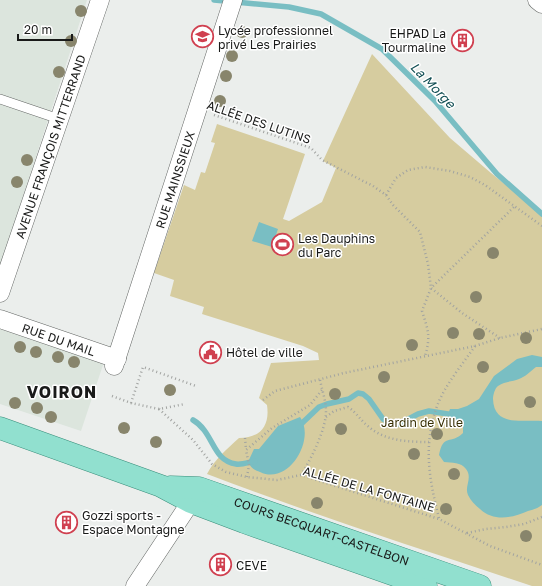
<svg xmlns="http://www.w3.org/2000/svg" width="542" height="586" viewBox="0 0 542 586" font-family="'Golos Text',sans-serif">
  <rect width="100%" height="100%" fill="#ebeeec"/>
  <!-- built -->
  <g fill="#dce5dd">
    <path d="M0,0h87l-87,267z"/>
    <path d="M0,329l104,33 -23,69 -81,-27z"/>
  </g>
  <!-- green -->
  <path fill="#d6cc9f" d="M372,54l78,84 41,35 51,41v372h-10c-108,-36 -218,-71 -325,-112 8,-15 20,-25 32,-36 22,0 31,-13 28,-33l-8,-7 12,-35 48,-3 -1,-7 -15,-7 -101,-32 2,-7 -34,-11 4,-16 -20,-7 30,-88 11,5 6,-18 4,1 10,-30 -4,-1 6,-18 88,30 -22,65 6,2 33,-19 14,-34 -13,-7z"/>
  <!-- water -->
  <g fill="#79bec3">
    <path d="M259,222l19,7 -6,18 -20,-6z"/>
    <path d="M532,355l10,2v10h-6c-5,4 -11,10 -17,12 -7,3 -14,2 -21,7 -3,2 -5,9 -5,13 1,29 31,20 49,22v84c-4,3 -9,5 -14,6 -16,7 -34,11 -48,-2 -5,-4 -9,-8 -12,-14 -4,-9 5,-17 -2,-26 -5,-7 -14,-6 -22,-7l-5,-7c4,-22 12,-10 24,-22v-6l-2,-5 -10,-3 -3,-5 2,-5h8l9,-3 12,-7 15,-23 23,-17z"/>
    <path d="M300,417c16,22 -11,69 -40,55 -6,-2 -9,-4 -12,-10l6,-13h5l19,-23z"/>
  </g>
  <g fill="none" stroke-linecap="round" stroke-linejoin="round">
    <!-- stream -->
    <g stroke="#79bec3" stroke-width="5.5">
      <path d="M214,0l75,7 32,7 61,35 53,52 62,73 45,40"/>
      <path d="M193,420c21,12 19,41 43,44 6,1 13,-2 19,-3"/>
      <path d="M298,427l21,-20 8,-3 22,-5 9,-6 5,1 6,5 14,20 7,4 9,1 19,-10 11,-3 19,3"/>
    </g>
    <defs>
      <path id="lane" d="M0,99l59,20"/>
      <g id="street">
        <path d="M537,0l5,4"/>
        <path id="s1" d="M0,293l100,-293"/>
        <path id="s2" d="M0,319l117,40"/>
        <path id="s3" d="M114,366l119,-366"/>
        <path d="M135,586l63,-95"/>
      </g>
      <g id="primary">
        <path d="M0,428l161,58 30,16 53,20 182,64"/>
        <path id="s4" d="M170,487l29,1 281,98"/>
      </g>
    </defs>
    <!-- lane casing -->
    <use href="#lane" stroke="#646765" stroke-width="10"/>
    <!-- street casing -->
    <use href="#street" stroke="#646765" stroke-width="19"/>
    <!-- primary casing -->
    <use href="#primary" stroke="#388d7a" stroke-width="23"/>
    <!-- path -->
    <g stroke="#a1a3a1" stroke-width="2.5" stroke-dasharray="1 3" stroke-linecap="butt">
      <path d="M214,115l97,33 11,12 51,26 13,9 7,10 27,27 8,32 3,24 -9,23c6,19 9,25 3,45"/>
      <path d="M386,195l10,-17 12,-8 17,-3 25,4 20,6 15,8 57,41"/>
      <path d="M500,338l-38,-25 -31,-25 83,-81"/>
      <path d="M112,396l19,7 28,6 26,-5"/>
      <path d="M263,400l12,-9 69,-18 131,-27 25,-8 42,-9"/>
      <path d="M131,403l12,-36 53,19"/>
      <path d="M159,409l34,31 19,24 14,8 21,5 30,3 24,-5 138,44 51,27 52,19"/>
      <path d="M326,417l8,-6 14,-4c9,6 13,14 21,20 16,14 40,15 60,15"/>
      <path d="M245,438l1,11"/>
      <path d="M301,475c10,-16 25,-45 25,-64 0,-10 -4,-21 -6,-31"/>
      <path d="M247,477l2,-12 -3,-15 26,-22 38,-23 12,-15"/>
      <path d="M439,518c-10,-39 -16,-72 -2,-112 8,-21 25,-41 38,-60"/>
      <path d="M467,533l19,-4 20,-2 18,-3 18,-7"/>
    </g>
    <!-- lane -->
    <use href="#lane" stroke="#fff" stroke-width="9"/>
    <!-- street -->
    <use href="#street" stroke="#fff" stroke-width="18"/>
    <!-- primary -->
    <use href="#primary" stroke="#91e0cf" stroke-width="22"/>
  </g>
  <!-- trees -->
  <g fill="#88856c">
    <circle cx="81" cy="11" r="6"/>
    <circle cx="242" cy="32" r="6"/>
    <circle cx="71" cy="41" r="6"/>
    <circle cx="232" cy="56" r="6"/>
    <circle cx="59" cy="72" r="6"/>
    <circle cx="226" cy="76" r="6"/>
    <circle cx="220" cy="101" r="6"/>
    <circle cx="27" cy="160" r="6"/>
    <circle cx="17" cy="182" r="6"/>
    <circle cx="493" cy="253" r="6"/>
    <circle cx="476" cy="297" r="6"/>
    <circle cx="453" cy="333" r="6"/>
    <circle cx="479" cy="334" r="6"/>
    <circle cx="526" cy="338" r="6"/>
    <circle cx="412" cy="345" r="6"/>
    <circle cx="20" cy="347" r="6"/>
    <circle cx="36" cy="352" r="6"/>
    <circle cx="58" cy="357" r="6"/>
    <circle cx="74" cy="362" r="6"/>
    <circle cx="483" cy="367" r="6"/>
    <circle cx="384" cy="377" r="6"/>
    <circle cx="170" cy="390" r="6"/>
    <circle cx="335" cy="394" r="6"/>
    <circle cx="530" cy="402" r="6"/>
    <circle cx="15" cy="403" r="6"/>
    <circle cx="37" cy="408" r="6"/>
    <circle cx="51" cy="417" r="6"/>
    <circle cx="124" cy="428" r="6"/>
    <circle cx="341" cy="429" r="6"/>
    <circle cx="437" cy="434" r="6"/>
    <circle cx="156" cy="442" r="6"/>
    <circle cx="414" cy="454" r="6"/>
    <circle cx="454" cy="474" r="6"/>
    <circle cx="317" cy="503" r="6"/>
    <circle cx="446" cy="509" r="6"/>
    <circle cx="526" cy="536" r="6"/>
  </g>
  <!-- icons -->
  <defs>
    <symbol id="school-ring" viewBox="-11 -11 22 22"><circle r="9.5" fill="#fff" stroke="#d04050" stroke-width="1.5"/><path d="M0-5L7-2L0 1L-7-2ZM-4 1L0 2.5L4 1V4Q0 6-4 4Z" fill="#d04050"/></symbol>
    <symbol id="building-ring" viewBox="-11 -11 22 22"><circle r="9.5" fill="#fff" stroke="#d04050" stroke-width="1.5"/><path d="M-4-6H4V6H1V3H-1V6H-4ZM-2.5-4.3h1.7v1.8h-1.7ZM.8-4.3h1.7v1.8H.8ZM-2.5-1h1.7V.8h-1.7ZM.8-1h1.7V.8H.8Z" fill="#d04050"/></symbol>
    <symbol id="stadium-ring" viewBox="-11 -11 22 22"><circle r="9.5" fill="#fff" stroke="#d04050" stroke-width="1.5"/><path d="M0-5a6.5 5 0 1 0 0 10a6.5 5 0 1 0 0-10ZM-3.5-1.8h7v3.6h-7Z" fill="#d04050"/></symbol>
    <symbol id="civic-ring" viewBox="-11 -11 22 22"><circle r="9.5" fill="#fff" stroke="#d04050" stroke-width="1.5"/><path d="M-.6-6.5H3V-4.5H.6V-3L4-1V1h2V6H-6V1h2V-1L-.6-3ZM-1.2 2.5V6h2.4V2.5Z" fill="#d04050"/></symbol>
  </defs>
  <g fill-rule="evenodd">
    <use href="#school-ring" x="190" y="24" width="25" height="25"/>
    <use href="#building-ring" x="450" y="28" width="25" height="25"/>
    <use href="#stadium-ring" x="270" y="232" width="25" height="25"/>
    <use href="#civic-ring" x="198" y="340" width="25" height="25"/>
    <use href="#building-ring" x="54" y="510" width="25" height="25"/>
    <use href="#building-ring" x="208" y="552" width="25" height="25"/>
  </g>
  <g text-anchor="middle" dominant-baseline="central" stroke-width="3" stroke-linejoin="round" paint-order="stroke">
    <!-- poi labels -->
    <g font-size="12" fill="#191a19" stroke="#fff" text-anchor="start">
      <text x="218" y="30">Lycée professionnel<tspan x="218" dy="14">privé Les Prairies</tspan></text>
      <text x="446" y="33" text-anchor="end">EHPAD La<tspan x="446" dy="14">Tourmaline</tspan></text>
      <text x="298" y="238">Les Dauphins<tspan x="298" dy="14">du Parc</tspan></text>
      <text x="226" y="352">Hôtel de ville</text>
      <text x="82" y="515">Gozzi sports -<tspan x="82" dy="14">Espace Montagne</tspan></text>
      <text x="236" y="565">CEVE</text>
    </g>
    <!-- street labels -->
    <g font-size="12" fill="#191a19" stroke="#fff">
      <text transform="translate(259 122) rotate(19)">ALLÉE DES LUTINS</text>
      <text stroke="none"><textPath href="#s1" startOffset="155">AVENUE FRANÇOIS MITTERRAND</textPath></text>
      <text stroke="none"><textPath href="#s3" startOffset="196">RUE MAINSSIEUX</textPath></text>
      <text stroke="none"><textPath href="#s2" startOffset="62">RUE DU MAIL</textPath></text>
      <text transform="translate(369 489) rotate(16)">ALLÉE DE LA FONTAINE</text>
      <text stroke="none"><textPath href="#s4" startOffset="159">COURS BECQUART-CASTELBON</textPath></text>
    </g>
    <!-- park labels -->
    <g font-size="12" fill="#372f03" stroke="#fff">
      <text x="422" y="422">Jardin de Ville</text>
    </g>
    <!-- water labels -->
    <g font-size="13" font-style="italic" fill="#124f54" stroke="#fff">
      <text transform="translate(433 85) rotate(46)">La Morge</text>
    </g>
    <!-- district labels -->
    <g font-size="16" font-weight="bold" letter-spacing="1" fill="#191a19" stroke="#fff">
      <text x="62" y="392">VOIRON</text>
    </g>
  </g>
  <!-- scale -->
  <path d="M18 34v6h54v-6" fill="none" stroke="#191a19" stroke-width="2"/>
  <text x="24" y="34" font-size="12" fill="#191a19" stroke="#ffffff" stroke-width="3" paint-order="stroke">20 m</text>
</svg>
